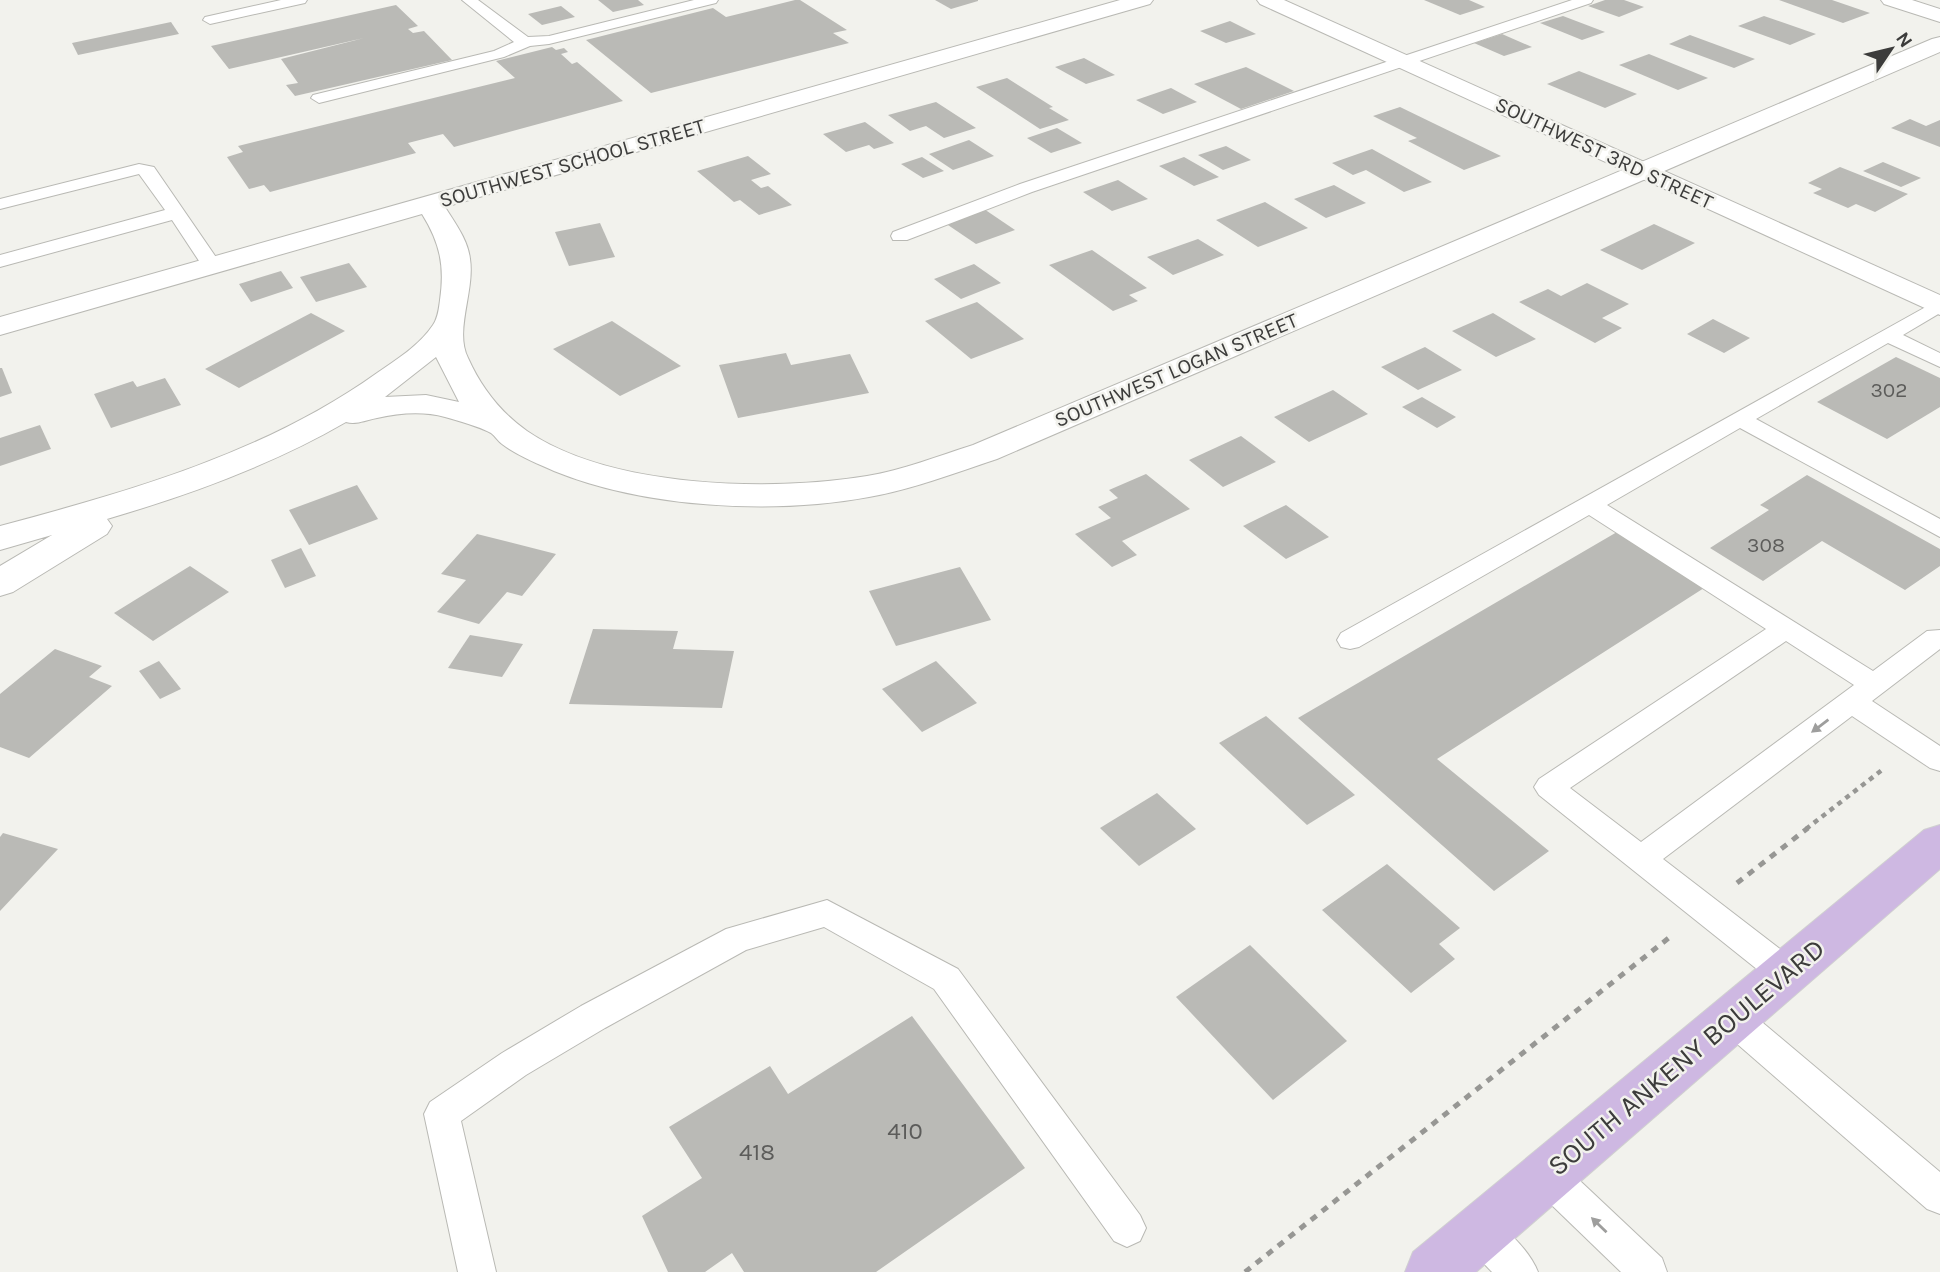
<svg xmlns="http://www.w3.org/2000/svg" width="1940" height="1272" viewBox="0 0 1940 1272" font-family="Karla,sans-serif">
  <rect width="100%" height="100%" fill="#f2f2ed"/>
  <!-- building -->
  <g fill="#babab6">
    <path d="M598,0h40l6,5 -31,7z"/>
    <path d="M795,0h5l47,30 -14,3 16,10 -198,50 -65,-53 127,-32 13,9z"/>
    <path d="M935,0h43v1l-27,8z"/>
    <path d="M1424,0h45l16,7 -25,8z"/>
    <path d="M1605,0h19l20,7 -25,10 -31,-11z"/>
    <path d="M1779,0h53l38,13 -27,10z"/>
    <path d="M396,5l22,21 -10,3 5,4 11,-2 28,29 -157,36 -9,-11 12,-2 -17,-24 83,-21 -135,31 -18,-23z"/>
    <path d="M561,6l14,11 -33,8 -14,-11z"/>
    <path d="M1563,16l42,16 -23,8 -42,-17z"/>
    <path d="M1764,16l52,18 -26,11 -52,-19z"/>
    <path d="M1230,21l26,13 -30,9 -26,-12z"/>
    <path d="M171,22l8,12 -101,21 -6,-12z"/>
    <path d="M1502,34l30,13 -28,9 -30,-13z"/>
    <path d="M1690,35l65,24 -21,9 -65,-24z"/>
    <path d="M552,47l4,3 8,-2 4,4 -7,2 11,10 5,-2 46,39 -169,46 -11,-13 -35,9 8,10 -146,39 -6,-7 -15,4 -22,-32 16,-5 -5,-6 277,-68 -19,-17z"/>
    <path d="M1649,54l59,24 -30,12 -59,-25z"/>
    <path d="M1084,58l31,17 -29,9 -31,-17z"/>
    <path d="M1246,67l48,24 -53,18 -47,-25z"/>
    <path d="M1579,71l58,23 -32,14 -58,-24z"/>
    <path d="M1007,78l46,29 -4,1 20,12 -29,9 -64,-42z"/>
    <path d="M1171,88l26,14 -34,12 -27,-14z"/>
    <path d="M936,102l40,26 -32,10 -18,-12 -16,5 -22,-16z"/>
    <path d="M1400,107l101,49 -37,14 -56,-29 9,-3 -44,-22z"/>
    <path d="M1910,119l16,7 14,-6v27l-49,-19z"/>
    <path d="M865,122l29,21 -20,6 -5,-4 -23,7 -23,-18z"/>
    <path d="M1057,128l25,15 -31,10 -24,-15z"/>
    <path d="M969,140l25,16 -41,14 -24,-16z"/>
    <path d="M1226,146l25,14 -28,10 -25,-15z"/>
    <path d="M1372,149l60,33 -28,10 -38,-22 -13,5 -21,-12z"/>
    <path d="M748,156l23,18 -20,6 10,8 7,-2 24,19 -33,10 -19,-15 -6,2 -37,-31z"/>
    <path d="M922,157l22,14 -21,7 -22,-14z"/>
    <path d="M1184,157l35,20 -25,9 -35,-20z"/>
    <path d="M1883,162l38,16 -20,9 -38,-16z"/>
    <path d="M1840,167l68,27 -33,18 -19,-8 -8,4 -35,-15 9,-4 -14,-6z"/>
    <path d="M1118,180l30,19 -36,12 -29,-19z"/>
    <path d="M1334,185l32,18 -40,15 -32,-19z"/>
    <path d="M1265,202l43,26 -50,19 -42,-27z"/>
    <path d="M984,209l31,21 -39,14 -31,-21z"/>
    <path d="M600,223l15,34 -46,9 -14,-34z"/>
    <path d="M1654,224l41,19 -53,27 -42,-20z"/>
    <path d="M1198,239l26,16 -51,20 -26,-18z"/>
    <path d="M1092,250l55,38 -18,7 9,6 -25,10 -64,-46z"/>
    <path d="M349,263l18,24 -51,15 -16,-25z"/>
    <path d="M974,264l27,19 -40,16 -27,-20z"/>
    <path d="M281,271l12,17 -42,14 -12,-18z"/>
    <path d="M1587,283l42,21 -27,14 20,10 -27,15 -76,-41 29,-13 13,7z"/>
    <path d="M977,302l47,37 -53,20 -46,-38z"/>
    <path d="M311,313l34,18 -106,57 -34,-19z"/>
    <path d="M1493,313l43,26 -40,18 -44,-26z"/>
    <path d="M1713,319l37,19 -26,15 -37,-19z"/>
    <path d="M612,321l69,45 -61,30 -67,-47z"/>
    <path d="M1425,347l37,23 -44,20 -37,-23z"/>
    <path d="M786,353l5,12 59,-11 19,39 -131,25 -19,-53z"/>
    <path d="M1896,357l44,21v29l-53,32 -70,-37z"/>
    <path d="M0,368h2l10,25 -12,4z"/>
    <path d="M165,378l16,27 -70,23 -17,-34 39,-13 4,6z"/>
    <path d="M1333,390l35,24 -59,28 -35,-25z"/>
    <path d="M1422,397l34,20 -19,11 -35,-21z"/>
    <path d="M40,425l11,24 -51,17v-28z"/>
    <path d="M1241,436l35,26 -53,25 -34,-27z"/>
    <path d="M1146,474l44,35 -68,32 15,14 -25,12 -37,-33 36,-16 -13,-11 20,-9 -9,-8z"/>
    <path d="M1807,475l133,74v17l-35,24 -83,-49 -59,40 -53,-33 59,-38 -9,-5z"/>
    <path d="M357,485l21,34 -69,26 -20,-35z"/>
    <path d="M1286,505l43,32 -43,22 -43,-33z"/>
    <path d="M1617,532l87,56 -267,171 112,92 -55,40 -196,-173z"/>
    <path d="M477,534l79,20 -34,42 -15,-4 -28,32 -42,-12 29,-32 -25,-6z"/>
    <path d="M301,548l15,28 -31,12 -14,-28z"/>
    <path d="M190,566l39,26 -76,49 -39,-28z"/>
    <path d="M960,567l31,53 -95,26 -27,-55z"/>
    <path d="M593,629l85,2 -5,18 61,2 -12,57 -153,-4z"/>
    <path d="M470,635l53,9 -21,33 -54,-9z"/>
    <path d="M55,649l47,17 -13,11 23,9 -83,72 -29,-11v-53z"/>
    <path d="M159,661l22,28 -21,10 -21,-28z"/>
    <path d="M936,661l41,42 -55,29 -40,-43z"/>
    <path d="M1266,716l89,79 -48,30 -88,-82z"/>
    <path d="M1157,793l39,36 -57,37 -39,-38z"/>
    <path d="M3,833l55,16 -58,62v-74z"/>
    <path d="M1387,864l73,64 -21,16 16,15 -44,34 -89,-83z"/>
    <path d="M1250,945l97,96 -74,59 -97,-103z"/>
    <path d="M912,1016l113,152 -149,104h-132l-12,-19 -27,19h-37l-26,-56 60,-38 -33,-51 101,-61 18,28z"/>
  </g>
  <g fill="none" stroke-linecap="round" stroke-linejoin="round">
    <defs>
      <g id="lane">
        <path d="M281,0h26l-2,3 -95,21 -7,-4 2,-3z"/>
        <path d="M462,0h16l50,37 21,-1 145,-36h24l-2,3 -167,41 -19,2 -26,11 -185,46 -8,-5 2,-3 181,-44 20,-9z"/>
        <path d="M1572,0h21l-2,3 -559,189 -125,48h-14l-2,-4 2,-4 127,-48z"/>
        <path d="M139,164l15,3 68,99 -3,4h-14l-33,-50 -172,47v-12l165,-45 -26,-36 -139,35v-10z"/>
        <path d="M1940,299v14l-37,22 37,18v14l-52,-24 -132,76 184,100v18l-200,-109 -133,77 266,166 54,-40 13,-1v19l-68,52 68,45v25l-10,-3 -78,-52 -189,143 134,103 4,10 -4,10 -12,4 -12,-4 -234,-187 -5,-8 5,-8 227,-150 -177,-114 -230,132 -9,2 -9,-2 -4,-7 4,-7zM1786,641l68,44 -213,157 -71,-54z"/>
        <path d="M827,900l131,69 182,246 6,13 -6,13 -13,6 -13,-6 -180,-252 -110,-62 -78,23 -141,78 -79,47 -65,46 35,151h-38l-34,-158 6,-12 72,-49 79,-47 145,-77z"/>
        <path d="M1732,1003l12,4 196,165v42l-13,-5 -207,-180 -5,-11 5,-11z"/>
        <path d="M1547,1157l13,5 102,96 5,14h-46l-87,-84 -5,-13 5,-13z"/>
        <path d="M1479,1213c23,10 50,36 59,59h-46l-26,-27 -6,-13 6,-13z"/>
      </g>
      <g id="street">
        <path d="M1120,0h33l-3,4 -705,203c10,16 23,33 25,52 5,32 -16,72 -2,99 13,29 32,54 59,73 83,57 243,61 340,45 36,-6 71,-20 106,-31l959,-406 8,-2v15l-943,407c-42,14 -84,30 -128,38 -96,18 -224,11 -315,-26 -16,-7 -38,-16 -52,-27 -4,-3 -7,-8 -11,-11 -13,-7 -32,-12 -46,-16 -22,-6 -46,-4 -68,1 -11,2 -21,7 -31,4 -74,43 -157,73 -239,97l5,7 -5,8 -94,58 -13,4v-30l52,-31 -52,15v-24c131,-35 265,-73 377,-153 19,-13 43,-28 56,-48 5,-7 6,-17 7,-25 5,-34 0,-57 -18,-86l-422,121v-18zM436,357l23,45 -33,-7 -41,2z"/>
        <path d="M1881,0h31l28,9v13l-56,-18z"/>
      </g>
      <path id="secondary" d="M1257,0h27l656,295v20l-680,-311z"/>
      <path id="primary" d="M1940,825v44l-464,403h-71l8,-20 511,-422z"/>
    </defs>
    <!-- lane casing -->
    <use href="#lane" stroke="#b9b9b4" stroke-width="2"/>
    <!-- street casing -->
    <use href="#street" stroke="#b9b9b4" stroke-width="2"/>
    <!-- secondary casing -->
    <use href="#secondary" stroke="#b9b9b4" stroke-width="2"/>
    <!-- primary casing -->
    <use href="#primary" stroke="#d0d0d0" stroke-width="2"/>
    <!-- path-far1 -->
    <path stroke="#979794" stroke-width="4.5" stroke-dasharray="5 5" stroke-linecap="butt" d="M1806,829l76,-59"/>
    <!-- path -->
    <g stroke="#979794" stroke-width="5" stroke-dasharray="7 7" stroke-linecap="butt">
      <path d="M1737,883l71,-55"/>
      <path d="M1245,1272l425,-335"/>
    </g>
    <!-- lane -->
    <use href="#lane" fill="#fff" fill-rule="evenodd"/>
    <!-- street -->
    <use href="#street" fill="#fff" fill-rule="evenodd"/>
    <!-- secondary -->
    <use href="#secondary" fill="#fff" fill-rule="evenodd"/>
    <!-- primary -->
    <use href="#primary" fill="#ceb8e2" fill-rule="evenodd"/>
  </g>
  <!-- one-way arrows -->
  <defs><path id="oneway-solid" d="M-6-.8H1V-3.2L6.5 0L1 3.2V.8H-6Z" transform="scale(1.75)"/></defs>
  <g fill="#9e9e9d">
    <use href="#oneway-solid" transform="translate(1820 726) rotate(143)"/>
    <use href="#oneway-solid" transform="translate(1599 1225) rotate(-136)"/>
  </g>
  <g text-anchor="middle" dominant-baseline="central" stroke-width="5" stroke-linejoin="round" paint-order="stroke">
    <!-- far-street labels -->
    <g font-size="21" fill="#3c3c3b" stroke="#f2f2ed">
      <text transform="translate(1604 153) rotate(25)">SOUTHWEST 3RD STREET</text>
      <text transform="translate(572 163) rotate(-16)">SOUTHWEST SCHOOL STREET</text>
      <text transform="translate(1176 370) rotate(-23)">SOUTHWEST LOGAN STREET</text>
    </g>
    <!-- number labels -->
    <g font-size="21" fill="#5c5c5a">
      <text x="1889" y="390">302</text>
      <text x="1766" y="545">308</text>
    </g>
    <!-- near-number labels -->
    <g font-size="24" fill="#5c5c5a">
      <text x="905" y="1131">410</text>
      <text x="757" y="1152">418</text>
    </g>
    <!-- near-street labels -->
    <g font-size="28" fill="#3c3c3b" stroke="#f2f2ed">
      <text transform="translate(1686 1057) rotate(-40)">SOUTH ANKENY BOULEVARD</text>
    </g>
  </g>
  <!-- north arrow -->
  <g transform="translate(1891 49) rotate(55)" stroke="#f2f2ed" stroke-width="5" paint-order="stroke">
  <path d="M0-5L12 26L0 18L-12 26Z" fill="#3c3c3b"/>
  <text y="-10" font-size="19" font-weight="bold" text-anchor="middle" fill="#3c3c3b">N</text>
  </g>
</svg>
